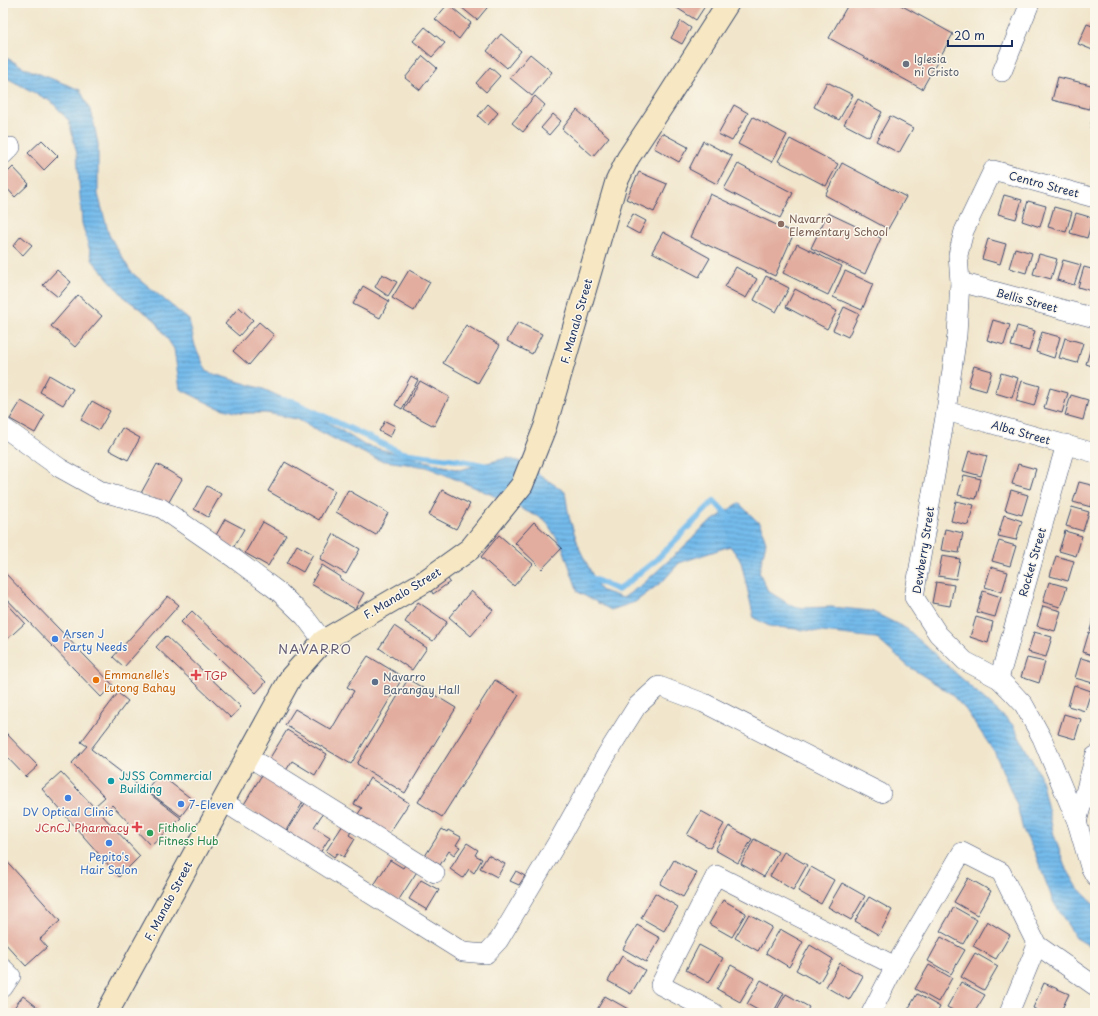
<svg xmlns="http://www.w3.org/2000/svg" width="1098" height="1016" viewBox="0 0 1098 1016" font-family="'Playpen Sans',sans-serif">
  <defs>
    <pattern id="water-rules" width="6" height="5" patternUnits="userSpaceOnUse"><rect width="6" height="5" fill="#74bbeb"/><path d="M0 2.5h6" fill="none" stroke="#5e98c2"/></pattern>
  </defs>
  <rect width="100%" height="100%" fill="#fbf7ec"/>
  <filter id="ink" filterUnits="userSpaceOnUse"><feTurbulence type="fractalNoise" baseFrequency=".025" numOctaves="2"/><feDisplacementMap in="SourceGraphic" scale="8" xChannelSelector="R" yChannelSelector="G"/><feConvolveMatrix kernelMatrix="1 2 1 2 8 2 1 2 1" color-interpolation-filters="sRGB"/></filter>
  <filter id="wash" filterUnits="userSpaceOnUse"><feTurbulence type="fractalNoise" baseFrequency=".012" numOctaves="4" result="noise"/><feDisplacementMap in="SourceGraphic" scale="16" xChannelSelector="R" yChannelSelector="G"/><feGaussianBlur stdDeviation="0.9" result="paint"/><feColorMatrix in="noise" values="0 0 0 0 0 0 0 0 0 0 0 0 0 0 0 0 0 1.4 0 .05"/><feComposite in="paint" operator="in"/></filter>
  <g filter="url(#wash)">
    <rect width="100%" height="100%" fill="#f1e6cc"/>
    <!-- water -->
    <path fill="url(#water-rules)" stroke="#4875a4" d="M3,56l24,13 53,21 12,24 6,30v50l11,41 22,37 58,48 6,26 12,26 56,17 42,19 59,37 95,25 48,-12 14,4 44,30 4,25 11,33 20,40 23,8 20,-14 48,-44 12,-13 36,-24 21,21 6,18 -7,30 9,19 22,14 13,3 28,-1 40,4 36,18 105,95 28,51 14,60 11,31 13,22 17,17v44l-19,-11 -22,-35 -20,-52 -11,-21 -6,-25 -22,-52 -29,-43 -16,-17 -42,-27 -32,-28 -107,-12 -15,-8 -13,-57 -11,-15 -51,17 -16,18 -28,21 -24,8 -33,-18 -15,-44 -18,-28 -55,-26 -63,-27 -48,-7 -41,-19 -41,-22 -31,-6h-26l-24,-6 -36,-18 -6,-40 -19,-29 -30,-22 -32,-37 -11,-38 -5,-69 -8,-33 -17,-19 -49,-26z"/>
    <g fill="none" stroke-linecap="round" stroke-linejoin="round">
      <!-- stream -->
      <g stroke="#74bbeb" stroke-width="6">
        <path d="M281,400l10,1 111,52 55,7 30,6"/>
        <path d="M587,576l31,14 37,-29 59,-60 16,17"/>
      </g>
    </g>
    <g id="blocks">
      <!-- building -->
      <g fill="#e2ad9f">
        <path d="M456,3h35l-14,17z"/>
        <path d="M669,3h38l-11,17z"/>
        <path d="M849,3h48l56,31 -31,55 -93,-51z"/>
        <path d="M448,4l23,19 -12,16 -24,-20z"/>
        <path d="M681,21l10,7 -9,16 -11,-6z"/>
        <path d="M1087,24l8,3v24l-17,-7z"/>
        <path d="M425,27l20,16 -13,14 -19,-16z"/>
        <path d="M501,34l20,17 -14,17 -20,-17z"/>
        <path d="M530,54l22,18 -20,24 -22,-18z"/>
        <path d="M423,56l14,12 -17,22 -15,-12z"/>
        <path d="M490,67l10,9 -14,16 -10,-9z"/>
        <path d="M1058,77l37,9 -6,23 -37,-9z"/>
        <path d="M827,82l26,13 -14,25 -25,-13z"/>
        <path d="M535,96l10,9 -22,27 -11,-9z"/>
        <path d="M858,99l24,13 -13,25 -25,-13z"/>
        <path d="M488,104l10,9 -10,12 -10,-9z"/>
        <path d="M734,105l14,8 -16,28 -14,-7z"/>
        <path d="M577,110l32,27 -16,19 -31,-27z"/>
        <path d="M1094,110h1v19l-5,-1z"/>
        <path d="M553,114l8,7 -12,14 -8,-7z"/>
        <path d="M890,116l23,12 -14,25 -23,-12z"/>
        <path d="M753,117l34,18 -15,27 -34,-18z"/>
        <path d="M662,133l26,14 -9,15 -25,-14z"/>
        <path d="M790,139l48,25 -12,22 -48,-25z"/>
        <path d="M42,140l16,16 -14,14 -16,-17z"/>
        <path d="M703,141l29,15 -15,28 -28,-15z"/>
        <path d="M842,163l64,34 -18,32 -63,-34z"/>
        <path d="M738,164l55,29 -13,25 -56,-29z"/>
        <path d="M13,167l16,17 -14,13 -12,-13v-7z"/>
        <path d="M639,172l28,12 -13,28 -28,-13z"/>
        <path d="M710,194l84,39 -19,43 -85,-39z"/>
        <path d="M1004,195l18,5 -6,19 -18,-5z"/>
        <path d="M1028,201l18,5 -6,21 -18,-6z"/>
        <path d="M1054,207l18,5 -6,20 -18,-5z"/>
        <path d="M828,213l53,25 -16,36 -54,-26z"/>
        <path d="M1076,213l17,5 -6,20 -17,-5z"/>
        <path d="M633,214l13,7 -7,13 -13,-7z"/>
        <path d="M663,232l47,26 -11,19 -47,-25z"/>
        <path d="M21,236l11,9 -9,10 -10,-9z"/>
        <path d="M988,239l18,5 -6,20 -18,-5z"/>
        <path d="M797,244l45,22 -14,29 -45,-22z"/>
        <path d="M1015,248l17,5 -6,20 -17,-5z"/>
        <path d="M1039,254l18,5 -6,20 -18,-5z"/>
        <path d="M1063,260l18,5 -7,20 -17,-5z"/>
        <path d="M736,267l21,12 -11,19 -21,-11z"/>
        <path d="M1084,267l11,3v22l-17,-5z"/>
        <path d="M57,270l14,12 -13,15 -15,-12z"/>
        <path d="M409,270l21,12 -16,29 -22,-13z"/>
        <path d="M845,271l28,13 -11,26 -29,-13z"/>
        <path d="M382,274l15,8 -9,14 -13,-9z"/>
        <path d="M766,276l23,12 -13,24 -22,-12z"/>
        <path d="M363,286l26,15 -9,17 -27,-14z"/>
        <path d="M795,289l42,22 -10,18 -41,-22z"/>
        <path d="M78,295l24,21 -27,31 -24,-21z"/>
        <path d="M239,307l14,13 -14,16 -14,-12z"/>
        <path d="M844,307l15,7 -11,23 -15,-7z"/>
        <path d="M993,320l17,5 -6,20 -17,-5z"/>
        <path d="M259,322l15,13 -25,30 -16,-14z"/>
        <path d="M518,322l24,12 -10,20 -25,-13z"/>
        <path d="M466,325l34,20 -22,38 -35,-20z"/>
        <path d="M1017,326l18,5 -6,20 -18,-5z"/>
        <path d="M1042,332l18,5 -6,21 -18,-6z"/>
        <path d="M1065,338l18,5 -6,20 -18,-5z"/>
        <path d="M1092,344l3,1v22l-9,-3z"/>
        <path d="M974,366l18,5 -6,20 -18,-5z"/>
        <path d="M1001,373l17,5 -6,20 -17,-5z"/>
        <path d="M49,375l24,14 -10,16 -23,-13z"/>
        <path d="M411,376l7,4 -16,29 -7,-4z"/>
        <path d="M420,381l29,16 -15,29 -30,-16z"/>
        <path d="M1022,381l18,5 -6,20 -18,-5z"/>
        <path d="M1050,388l18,5 -6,20 -18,-5z"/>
        <path d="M1071,395l17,5 -5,20 -18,-5z"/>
        <path d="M21,401l24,14 -10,18 -25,-14z"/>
        <path d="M92,401l18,10 -11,19 -18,-10z"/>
        <path d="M385,421l10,5 -5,11 -11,-6z"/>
        <path d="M122,428l18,10 -12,22 -19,-10z"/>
        <path d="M969,451l18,5 -6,20 -18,-5z"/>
        <path d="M285,462l50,29 -16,29 -51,-29z"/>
        <path d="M157,464l25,15 -16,28 -25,-14z"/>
        <path d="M1018,464l18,5 -6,20 -18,-5z"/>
        <path d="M964,475l17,4 -5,20 -18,-4z"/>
        <path d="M1079,482l16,4v6l-4,15 -18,-5z"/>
        <path d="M207,486l14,8 -13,23 -14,-8z"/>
        <path d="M348,490l40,23 -12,22 -40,-23z"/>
        <path d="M442,490l28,14 -14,25 -27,-14z"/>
        <path d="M1011,490l17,5 -6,20 -17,-5z"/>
        <path d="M956,501l18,4 -6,20 -17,-4z"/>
        <path d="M1072,507l17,5 -6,19 -17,-5z"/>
        <path d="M1004,515l18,6 -6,19 -18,-4z"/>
        <path d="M225,519l19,10 -11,19 -18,-11z"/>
        <path d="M263,522l23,13 -18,31 -23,-13z"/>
        <path d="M534,522l28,26 -20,21 -27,-26z"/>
        <path d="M945,529l18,4 -4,20 -18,-3z"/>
        <path d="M1065,531l17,5 -6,20 -17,-5z"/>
        <path d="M334,534l26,15 -14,25 -26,-15z"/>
        <path d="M499,535l34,29 -19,22 -33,-29z"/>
        <path d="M999,541l17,5 -6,20 -18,-5z"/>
        <path d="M297,545l16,9 -10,18 -16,-9z"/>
        <path d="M942,556l18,3 -4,20 -18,-3z"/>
        <path d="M1056,556l18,5 -6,20 -18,-5z"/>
        <path d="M322,565l19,12 -1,2 24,14 -9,16 -44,-25z"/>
        <path d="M991,567l17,5 -6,20 -17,-5z"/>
        <path d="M3,571l110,114 -12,12 -98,-102z"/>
        <path d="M445,575l5,7 -17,12 -4,-8z"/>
        <path d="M936,582l18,3 -4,21 -18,-3z"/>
        <path d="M1049,582l18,5 -7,20 -17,-5z"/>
        <path d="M471,591l22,19 -22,26 -22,-19z"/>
        <path d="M983,591l18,6 -6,20 -18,-5z"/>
        <path d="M168,596l11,9 -55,62 -11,-10z"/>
        <path d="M3,599l22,24 -22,20z"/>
        <path d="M418,602l29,20 -14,19 -28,-19z"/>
        <path d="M1043,606l18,5 -6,20 -18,-5z"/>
        <path d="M192,611l74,71 -10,11 -75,-71z"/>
        <path d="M1095,614v17l-5,-1z"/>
        <path d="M976,617l17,5 -5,21 -18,-6z"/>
        <path d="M394,626l33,22 -15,22 -33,-22z"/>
        <path d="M1034,632l18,5 -6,20 -18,-5z"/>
        <path d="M1089,632l6,2v22l-12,-4z"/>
        <path d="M166,636l75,71 -10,11 -75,-71z"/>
        <path d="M368,656l35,21 -52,87 -66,-39 10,-16 36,21 23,-39 -7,-4z"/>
        <path d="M1027,658l18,4 -6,21 -18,-6z"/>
        <path d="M1081,658l14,4v13l-2,8 -18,-5z"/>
        <path d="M408,679l48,29 -51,85 -48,-29z"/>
        <path d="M495,680l24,15 -77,122 -24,-15z"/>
        <path d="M1074,685l17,6 -6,20 -17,-5z"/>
        <path d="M118,693l10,8 -37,48 90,69 -30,28 -39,-41 -10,10 38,41 -21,21 -77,-88 19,-17 33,35 11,-10 -33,-34 15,-17 -6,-4z"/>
        <path d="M1064,714l17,5 -6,20 -17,-5z"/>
        <path d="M3,730l35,36 -12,11 -23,-24z"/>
        <path d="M287,730l40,24 -12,21 -23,-14 -7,11 -17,-11z"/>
        <path d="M263,773l42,26 -20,33 -42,-26z"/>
        <path d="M159,774l34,26 -12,16 -35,-26z"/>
        <path d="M370,778l39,25 -23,35 -20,-13 3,-5 -11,-6 4,-6 -8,-4z"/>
        <path d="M307,800l18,10 -11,17 16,10 -12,19 -33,-21z"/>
        <path d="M701,811l23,13 -14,24 -23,-13z"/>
        <path d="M343,825l9,5 -3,5 6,4 -11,18 -7,-4 -3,4 -8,-6z"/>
        <path d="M729,826l23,13 -14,24 -23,-13z"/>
        <path d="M442,829l5,3 1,-2 13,7 -5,8 4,2 -6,8 -5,-4 -9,14 -15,-9z"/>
        <path d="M754,839l24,13 -14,25 -23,-13z"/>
        <path d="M467,843l11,7 -3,5 7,4 -8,14 -5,-4 -6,9 -13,-9z"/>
        <path d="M784,852l23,13 -14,25 -23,-14z"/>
        <path d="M488,855l17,9 -8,13 -17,-9z"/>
        <path d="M3,857l57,64 -20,18 7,8 -21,19 -23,-25z"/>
        <path d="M390,860l13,8 3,-5 12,7 -20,31 -24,-16z"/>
        <path d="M674,860l23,13 -14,24 -23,-13z"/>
        <path d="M811,867l23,13 -13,24 -23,-13z"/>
        <path d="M516,871l9,5 -6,9 -9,-4z"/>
        <path d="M968,878l23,13 -14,24 -23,-13z"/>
        <path d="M421,880l18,10 -12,20 -18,-11z"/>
        <path d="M842,883l23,13 -14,24 -23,-13z"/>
        <path d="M655,893l23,14 -14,24 -23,-13z"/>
        <path d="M869,897l23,13 -13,25 -24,-14z"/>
        <path d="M723,900l23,13 -14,24 -23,-13z"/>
        <path d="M954,907l23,13 -14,24 -23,-13z"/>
        <path d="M749,914l23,13 -14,24 -23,-13z"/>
        <path d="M987,921l23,14 -14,24 -23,-13z"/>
        <path d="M637,925l23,13 -14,24 -23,-13z"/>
        <path d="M780,929l23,13 -14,25 -23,-14z"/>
        <path d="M941,937l24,13 -14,24 -23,-13z"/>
        <path d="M699,945l24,13 -14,25 -23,-13z"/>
        <path d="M810,945l23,14 -14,24 -23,-13z"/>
        <path d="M975,953l23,13 -14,24 -23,-13z"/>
        <path d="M622,956l23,14 -14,24 -23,-13z"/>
        <path d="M840,963l23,13 -14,24 -23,-13z"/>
        <path d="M731,965l23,13 -14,24 -23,-13z"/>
        <path d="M929,965l23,13 -14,24 -23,-13z"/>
        <path d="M761,980l23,13 -11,20h-10l-16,-9z"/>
        <path d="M961,982l24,13 -11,18h-16l-11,-6z"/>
        <path d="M1044,983l25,11 -9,19h-17l-10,-5z"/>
        <path d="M786,994l23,13 -3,6h-31z"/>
        <path d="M917,994l23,13 -3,6h-31z"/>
        <path d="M23,996l18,14 -2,3h-23l-4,-3z"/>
        <path d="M605,996l23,13 -2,4h-31z"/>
      </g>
    </g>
  </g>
  <g filter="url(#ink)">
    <use href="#blocks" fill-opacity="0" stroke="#3b4a6e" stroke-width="1"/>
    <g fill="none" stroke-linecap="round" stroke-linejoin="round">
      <defs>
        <g id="street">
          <path d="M1002,72l28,-69"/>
          <path d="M3,155l8,-8"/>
          <path d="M1095,198l-102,-28 -29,61 -6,24 2,27 -3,53 -11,76 -32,186 24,37 27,27 34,18 13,13 12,13 18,33 35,84 13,45 5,9"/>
          <path d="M960,282l135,36"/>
          <path d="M946,411l149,42"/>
          <path d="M3,427l57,41 43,24 58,16 71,49 47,35 26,25 18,24"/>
          <path d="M999,679l67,-235"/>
          <path d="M247,756l188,117"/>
          <path d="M222,801l241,151 23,2 13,-14 62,-104 47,-84 29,-46 22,-20 45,17 177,90"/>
          <path d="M1077,822l18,-66"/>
          <path d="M3,968l8,8 -8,12"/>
          <path d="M714,1013l-54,-28 56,-110 179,91"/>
          <path d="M871,1013l24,-47 67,-114 39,20 36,73 58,41"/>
          <path d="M1009,1013l28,-68"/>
        </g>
        <path id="secondary" d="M107,1013l184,-336 32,-36 101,-59 46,-33 52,-64 23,-58 71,-244 12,-25 35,-53 65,-102"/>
      </defs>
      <!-- street casing -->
      <use href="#street" stroke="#3b4a6e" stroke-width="20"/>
      <!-- secondary casing -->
      <use href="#secondary" stroke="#3b4a6e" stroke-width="24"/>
      <!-- street -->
      <use href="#street" stroke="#fff" stroke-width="19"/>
      <!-- secondary -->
      <use href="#secondary" stroke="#f7e8c3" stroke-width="22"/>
    </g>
  </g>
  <!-- markers -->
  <circle fill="#6b7280" stroke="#fbf7ec" stroke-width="1.5" cx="906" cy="64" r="4"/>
  <circle fill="#8d6e63" stroke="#fbf7ec" stroke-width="1.5" cx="781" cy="224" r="4"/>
  <g fill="#3f7fe0" stroke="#fbf7ec" stroke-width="1.5">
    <circle cx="55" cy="639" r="4"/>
    <circle cx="68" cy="798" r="4"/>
    <circle cx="181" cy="804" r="4"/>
    <circle cx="109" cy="843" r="4"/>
  </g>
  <g fill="#e0444e" stroke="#fbf7ec" stroke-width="1.5">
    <path d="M194 669h4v4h4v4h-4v4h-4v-4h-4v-4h4z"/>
    <path d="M135 821h4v4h4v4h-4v4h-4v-4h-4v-4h4z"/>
  </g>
  <circle fill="#e8710a" stroke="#fbf7ec" stroke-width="1.5" cx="96" cy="680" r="4"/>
  <circle fill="#5c6f8a" stroke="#fbf7ec" stroke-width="1.5" cx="375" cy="682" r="4"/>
  <circle fill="#0f9aa8" stroke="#fbf7ec" stroke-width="1.5" cx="111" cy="781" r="4"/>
  <circle fill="#2e9e5b" stroke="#fbf7ec" stroke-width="1.5" cx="150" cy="833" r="4"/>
  <g text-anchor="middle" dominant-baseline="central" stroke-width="3" stroke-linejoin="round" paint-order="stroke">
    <!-- worship labels -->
    <g font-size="11" fill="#5b616d" stroke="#fbf7ec" text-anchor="start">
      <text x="914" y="58">Iglesia<tspan x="914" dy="13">ni Cristo</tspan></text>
    </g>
    <!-- street labels -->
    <g font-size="11" fill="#1b2f5e" stroke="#fbf7ec">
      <text transform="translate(1044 184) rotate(15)">Centro Street</text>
      <text transform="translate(1027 300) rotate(15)">Bellis Street</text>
      <text transform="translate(576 321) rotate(-74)">F. Manalo Street</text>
      <text transform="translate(1021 432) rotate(16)">Alba Street</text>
      <text transform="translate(923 550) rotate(-81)">Dewberry Street</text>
      <text transform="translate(1032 562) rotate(-74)">Rocket Street</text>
      <text transform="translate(402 593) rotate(-31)">F. Manalo Street</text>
      <text transform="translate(168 901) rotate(-62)">F. Manalo Street</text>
    </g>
    <!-- education labels -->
    <g font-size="11" fill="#785e54" stroke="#fbf7ec" text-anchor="start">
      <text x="789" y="218">Navarro<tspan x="789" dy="13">Elementary School</tspan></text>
    </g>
    <!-- shop labels -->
    <g font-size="11" fill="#366cbe" stroke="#fbf7ec" text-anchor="start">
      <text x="63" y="633">Arsen J<tspan x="63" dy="13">Party Needs</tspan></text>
      <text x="189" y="804">7-Eleven</text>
      <text x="68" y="811" text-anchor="middle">DV Optical Clinic</text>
      <text x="109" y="856" text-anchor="middle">Pepito's<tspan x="109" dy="13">Hair Salon</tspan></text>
    </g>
    <!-- food labels -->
    <g font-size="11" fill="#c56008" stroke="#fbf7ec" text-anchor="start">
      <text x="104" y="674">Emmanelle's<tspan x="104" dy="13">Lutong Bahay</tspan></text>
    </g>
    <!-- health labels -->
    <g font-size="11" fill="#be3a42" stroke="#fbf7ec" text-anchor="start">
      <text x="204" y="675">TGP</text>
      <text x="129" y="827" text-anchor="end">JCnCJ Pharmacy</text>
    </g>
    <!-- service labels -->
    <g font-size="11" fill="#4e5e75" stroke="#fbf7ec" text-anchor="start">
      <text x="383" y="676">Navarro<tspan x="383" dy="13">Barangay Hall</tspan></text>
    </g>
    <!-- culture labels -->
    <g font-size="11" fill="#0d838f" stroke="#fbf7ec" text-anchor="start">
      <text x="119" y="775">JJSS Commercial<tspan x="119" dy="13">Building</tspan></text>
    </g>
    <!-- leisure labels -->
    <g font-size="11" fill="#27864d" stroke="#fbf7ec" text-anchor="start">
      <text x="158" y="827">Fitholic<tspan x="158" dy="13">Fitness Hub</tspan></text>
    </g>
    <!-- quarter labels -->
    <g font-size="13" letter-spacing="1" fill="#615b75" stroke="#fbf7ec">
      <text x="315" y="648">NAVARRO</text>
    </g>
  </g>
  <!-- margin -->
  <rect width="1098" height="1016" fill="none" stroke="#fbf7ec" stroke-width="16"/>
  <!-- scale -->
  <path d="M948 40v6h64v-6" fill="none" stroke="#1b2f5e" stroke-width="2"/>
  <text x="954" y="40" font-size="12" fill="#1b2f5e" stroke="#fbf7ec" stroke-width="3" paint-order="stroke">20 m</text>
</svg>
